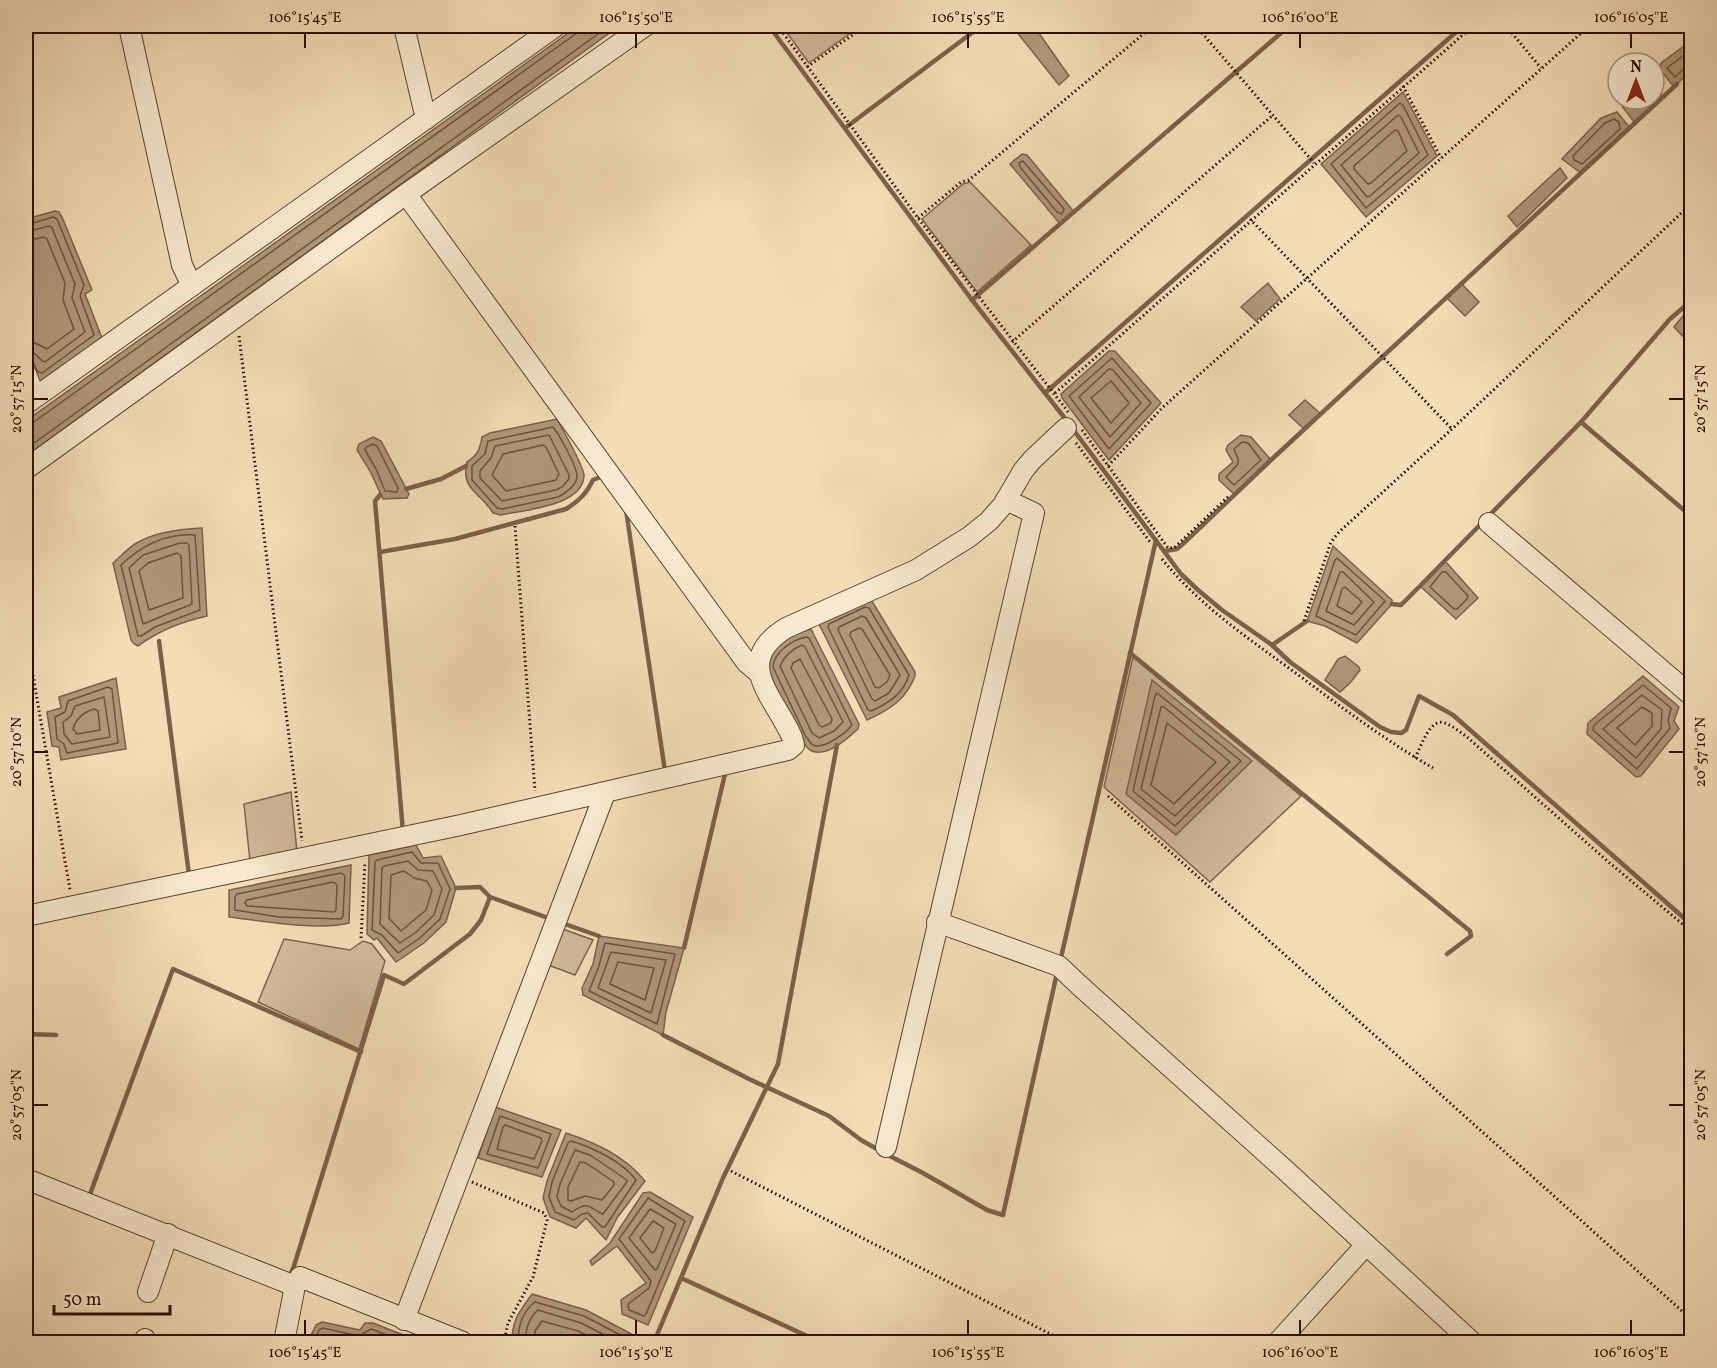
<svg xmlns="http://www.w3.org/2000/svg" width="1717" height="1368" viewBox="0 0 1717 1368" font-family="Vollkorn,serif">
  <rect width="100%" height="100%" fill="#f2ddb7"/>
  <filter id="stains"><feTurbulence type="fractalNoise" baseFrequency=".00333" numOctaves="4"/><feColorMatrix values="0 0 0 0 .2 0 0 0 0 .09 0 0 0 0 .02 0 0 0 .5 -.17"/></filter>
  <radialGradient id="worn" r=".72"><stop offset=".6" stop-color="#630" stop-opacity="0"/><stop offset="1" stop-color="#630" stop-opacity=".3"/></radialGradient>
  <!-- green -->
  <g fill="#d0ba98" stroke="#7e644c" stroke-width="1.5">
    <path d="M782,26h78l-51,37z"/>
    <path d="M970,182l61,63 -54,47 -55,-73 41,-35z"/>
    <path d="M1133,657l168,139 -91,86 -106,-95z"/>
    <path d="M291,792l6,60 -47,9 -6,-57z"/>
    <path d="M560,928l33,12 -18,35 -27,-10z"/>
    <path d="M284,939l66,11 13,-9 9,3 13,17 -26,88 -101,-47z"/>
  </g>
  <!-- water -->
  <g fill="#ae9779" stroke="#7a6149" stroke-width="1.5">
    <path d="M578,26h41l-593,430v-35z"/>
    <path d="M1012,26h22l35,50 -10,9z"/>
    <path d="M1691,41v29l-17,17 -14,-18 1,-6z"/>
    <path d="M1654,90l9,7 -28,26 -13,-17v-4l3,-3h29z"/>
    <path d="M1403,92l34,64 -71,61 -45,-53z"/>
    <path d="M1617,112l13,16 -49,45 -19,-14 39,-41z"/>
    <path d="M1022,154l5,1 47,57 -14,12 -50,-60z"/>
    <path d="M1560,168l7,10 -50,49 -9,-11z"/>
    <path d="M55,211l4,1 3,5 30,73 -7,4 17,44 -60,43c-10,-1 -13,-14 -16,-22v-140z"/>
    <path d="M1268,283l12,16 -24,22 -15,-14z"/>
    <path d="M1462,284l17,18 -14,14 -18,-18z"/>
    <path d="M1691,306v39l-17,-18z"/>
    <path d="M1109,351h6l46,52 -52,57 -47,-62 -1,-4z"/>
    <path d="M1305,400l16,14 -17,15 -15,-14z"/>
    <path d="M557,419c6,11 26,46 27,56 0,31 -60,35 -83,40l-8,-2c-13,-21 -33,-24 -26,-51 11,-7 13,-13 15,-25l8,-4z"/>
    <path d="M1241,435l10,2 20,23 -36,35 -16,-15v-6l14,-12 -7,-12 2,-5z"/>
    <path d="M373,437l8,4 28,53 -2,4 -24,1 -13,-28 -13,-21 2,-6z"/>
    <path d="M202,528l5,88c-26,6 -47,14 -69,30l-4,-2 -3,-4 -18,-77c7,-6 14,-14 22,-19 19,-12 45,-15 67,-16z"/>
    <path d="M1333,546l59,54v4l-35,39 -32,-17 -18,-5z"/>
    <path d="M1445,561l33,37 -22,21 -36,-33z"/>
    <path d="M870,598l45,74v4c-9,24 -26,34 -48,44l-49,-98z"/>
    <path d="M811,629l48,95 -1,5c-10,9 -30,28 -46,22 -13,-5 -38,-67 -45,-82 -1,-23 25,-35 44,-40z"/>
    <path d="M1345,656l14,11 1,3 -10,13 -10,9 -15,-12 13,-21z"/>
    <path d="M1643,676l36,31 -5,14 5,8 -38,47 -5,1 -49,-43 1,-11z"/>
    <path d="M116,678l10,71 -65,11 -2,-13 -7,-1 -5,-34 14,-4 -2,-11z"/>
    <path d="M1152,680l100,81 -76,74 -50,-41z"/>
    <path d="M416,845l7,13 18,-2 15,32 -10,34 -22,21 -28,19 -19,-24 -3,2 -7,-6 2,-79z"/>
    <path d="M351,865l-2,58c-30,8 -88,-2 -120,-6v-27z"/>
    <path d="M599,936l85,12 -18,64 -3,23 -80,-40 -1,-7 11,-24z"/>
    <path d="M495,1107l66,23 -19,47 -64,-19z"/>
    <path d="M566,1133c30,10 59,23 79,48l-28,37 -11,22 -20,-22 -10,10 -26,-11 -7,-19 4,-17z"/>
    <path d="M650,1192l43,25 -45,108 -26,-11 -1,-14 25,-17 -29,-37 -25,19 -2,-4 20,-18 33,-50z"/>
    <path d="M532,1294l54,16 55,29 -2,3h-127c0,-22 7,-30 20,-48z"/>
    <path d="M322,1322l38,8 5,-7h8l48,19h-113l8,-17z"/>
  </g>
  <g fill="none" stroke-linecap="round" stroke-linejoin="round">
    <!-- shore -->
    <g stroke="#6c533c" stroke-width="1.5">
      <path d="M1692,49l-25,19 8,9 11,-10 6,-1"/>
      <path d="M1400,103l3,2 25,50 -62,53 -35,-44z"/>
      <path d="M1398,115l3,2 18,36 -49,43 -3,1 -26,-32z"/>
      <path d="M1614,119l5,3 1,7 -38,35 -8,-4 -1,-4 32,-33z"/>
      <path d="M1395,130l3,1 9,20 -36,32 -3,1 -14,-15v-3z"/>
      <path d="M1023,161l41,48 -2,5 -5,-2 -37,-45 -1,-4z"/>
      <path d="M26,225l27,-8 4,2 27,66 -4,11 14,39 -52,38 -4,-1 -6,-12 -6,-2"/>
      <path d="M26,232l23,-6 3,2 23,56 -3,14 13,34 -40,30c-8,-2 -7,-11 -19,-11"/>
      <path d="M26,241l18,-4 3,2 18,44 -2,17 11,29 -27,20 -12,-6 -9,-1"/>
      <path d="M1112,358l39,45 -42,46 -40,-53z"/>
      <path d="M1109,369l4,1 28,33 -31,34 -31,-40z"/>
      <path d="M1111,381l18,22 -18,20 -20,-25z"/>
      <path d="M26,425l5,-1 546,-391 3,-7"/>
      <path d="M553,427c6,7 24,40 24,49 0,9 -11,17 -19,21l-56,12 -5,-1 -25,-28v-14l13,-12 3,-13z"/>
      <path d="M549,435l20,40v4l-7,8 -6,3 -54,11 -22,-23v-7l11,-13 4,-12z"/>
      <path d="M1242,442l6,1 13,17 -27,25 -8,-8 12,-13v-5l-4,-10z"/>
      <path d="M373,444l4,2 21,42 -1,4 -12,-1 -9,-22 -11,-19 1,-3z"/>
      <path d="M543,445l3,2 13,27 -3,6 -50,11 -14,-16 11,-21z"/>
      <path d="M26,449l583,-423"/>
      <path d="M195,535l5,75 -45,17 -14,9h-3l-17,-71c20,-19 45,-32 74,-30z"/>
      <path d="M180,543h7l2,2 3,59 -49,20 -14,-56 14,-13z"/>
      <path d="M177,553l4,3 2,42 -34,12 -10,-39 9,-8z"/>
      <path d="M1337,558l48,43 -29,34 -40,-19 19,-56z"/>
      <path d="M1340,572h3l31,30 -20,23 -28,-14z"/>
      <path d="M1442,572h4l22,24 -1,3 -10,10h-3l-24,-22z"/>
      <path d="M1345,587l17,15 -10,12 -15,-8 5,-17z"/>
      <path d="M865,607l4,1 40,67c-6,19 -20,28 -38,36l-3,-1 -40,-83 1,-3z"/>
      <path d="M862,616l4,2 34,57 -11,18 -14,8 -3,-2 -34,-69 1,-3z"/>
      <path d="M859,628l3,1 28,46 -3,7 -8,6 -4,-1 -25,-52 1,-3z"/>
      <path d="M806,637l3,1 43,87c-5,7 -28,25 -39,20 -3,-2 -4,-5 -7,-8l-33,-70c1,-15 19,-27 33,-30z"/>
      <path d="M802,645l3,2 38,75 -9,9 -15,7 -7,-5 -32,-67c4,-9 12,-17 22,-21z"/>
      <path d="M800,659l32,60 -1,4 -9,4 -3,-2 -28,-57 2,-5z"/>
      <path d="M1643,685l28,23 -3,13 2,7 -33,41 -44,-39 1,-5z"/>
      <path d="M108,687l4,2 6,54 -51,10 -3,-9 -7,-5 -2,-22 10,-5 3,-11z"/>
      <path d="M1157,693l84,68 -66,65 -42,-35 22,-95z"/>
      <path d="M1642,695l20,15 -1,19 -25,29 -33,-29z"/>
      <path d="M104,697l6,40 -38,7 -8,-10 -1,-12 8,-6 4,-10z"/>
      <path d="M1161,707h3l66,55 -55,54 -34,-27z"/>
      <path d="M1642,707l10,6v13l-17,19 -18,-17z"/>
      <path d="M94,709l4,2 2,19 -23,4 -4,-5c3,-10 11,-17 21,-20z"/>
      <path d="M1167,723l49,39 -42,42 -23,-19z"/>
      <path d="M412,852l9,11h17l12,26 -10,30 -20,19 -22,15 -16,-18 -10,-5 3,-68 2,-2z"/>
      <path d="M408,861l10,9 15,1 9,18 -8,26 -19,18 -15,10 -20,-19 2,-56 2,-2z"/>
      <path d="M404,871l10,7 13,3 5,9 -6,20 -25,21 -12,-13 2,-43z"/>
      <path d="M341,873l4,3 -2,40 -2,3 -62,-2 -44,-7v-13l2,-3z"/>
      <path d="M333,882l4,3 -1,25 -2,2 -87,-6 -2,-3 2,-3z"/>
      <path d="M605,943l70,11 -18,70 -68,-33 10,-25z"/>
      <path d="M611,952l55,8 -15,53 -53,-25z"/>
      <path d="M618,962l36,6 -9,32 -35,-16z"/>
      <path d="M500,1116l51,18 -13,34 -51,-14z"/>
      <path d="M505,1125l36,13 1,3 -8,18 -37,-10 6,-22z"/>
      <path d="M571,1141c21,6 52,21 65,39l-31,47h-3l-14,-14 -6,1 -8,6 -19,-8 -6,-15 3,-15 16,-39z"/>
      <path d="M575,1150l15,5 37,25 -1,3 -23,31c-14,-6 -14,-14 -31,-2l-11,-6 -4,-9 3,-13z"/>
      <path d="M580,1162l6,1 28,19v3l-12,15 -17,-4 -14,5 -3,-1v-13z"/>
      <path d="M648,1198l37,23 -39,93 -2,2 -15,-6 -1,-6 21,-16 2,-7 -32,-42z"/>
      <path d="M650,1209l26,15 -19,45 -2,1 -26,-32z"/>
      <path d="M653,1221l11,7 -9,23 -3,2 -12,-15z"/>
      <path d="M314,1342l5,-12 4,-2 36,8 12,-7 34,13"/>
      <path d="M518,1342c0,-16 4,-30 17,-40l49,14 50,26"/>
      <path d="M525,1342c1,-13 3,-23 13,-32l43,13 37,19"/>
      <path d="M534,1342l1,-11 7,-10 36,10 21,11"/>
    </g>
    <!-- stream -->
    <g stroke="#7a6149" stroke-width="4.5">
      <path d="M769,26l203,274 95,121"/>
      <path d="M845,128l136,-102"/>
      <path d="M972,300l317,-274"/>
      <path d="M1045,393l418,-367"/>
      <path d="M1581,422l111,95"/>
      <path d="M1072,428l109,146 17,16 24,20 50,35 18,17 90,65 11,5 10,1 5,-3 13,-34 34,19 239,210"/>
      <path d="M406,489l35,-10 25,-13"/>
      <path d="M380,495l-5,6 28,331"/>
      <path d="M626,510l39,261"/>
      <path d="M1165,551l12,-2 8,-7 86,-82 406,-376"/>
      <path d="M380,552l75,-13 111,-30c13,-8 20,-15 27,-29l10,-4"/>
      <path d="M1392,604l9,1 19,-19 161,-164 89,-103 22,-19"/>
      <path d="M159,641l30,234"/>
      <path d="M1272,645l35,-24"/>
      <path d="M1130,653l340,278 1,5 -24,18"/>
      <path d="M456,888l24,-1 10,10 61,22"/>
      <path d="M562,923l37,13"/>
      <path d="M684,948l41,-174"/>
      <path d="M1060,962l96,-422"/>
      <path d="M26,1034l30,1"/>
      <path d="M663,1035l86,44 80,37 32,24 23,13 39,20 64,37 16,5 54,-242"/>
      <path d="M89,1197l84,-228 188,83"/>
      <path d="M288,1275l2,1 4,-10 90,-291 20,9 66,-50 11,-14 9,-23"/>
      <path d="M681,1278l139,64"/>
      <path d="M654,1342l69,-164 55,-114 59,-319"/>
    </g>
    <defs>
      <g id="minor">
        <path d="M129,26l53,239 10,21"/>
        <path d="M404,26l22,93"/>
        <path d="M406,194l341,469 11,9"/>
        <path d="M26,374l9,23"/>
        <path d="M26,404l530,-378"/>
        <path d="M26,469l380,-275 239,-168"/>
        <path d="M1489,523l203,173"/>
        <path d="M26,916l435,-91 327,-75 6,-5 -2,-8c-19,-42 -60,-75 -6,-109l130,-58 53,-33 20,-16 14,-16 20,-34 9,-11 34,-32"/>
        <path d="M937,922l122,44 20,19 205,184 188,173"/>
        <path d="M886,1147l148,-634 -28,-13"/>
        <path d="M26,1179l269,107"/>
        <path d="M148,1292l20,-58"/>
        <path d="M404,1320l201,-527"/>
        <path d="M144,1342l1,-3"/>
        <path d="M284,1342l11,-56 5,-9 163,65"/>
        <path d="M1278,1342l88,-97"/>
      </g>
    </defs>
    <!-- minor casing -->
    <use href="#minor" stroke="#5d422e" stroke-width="22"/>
    <!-- path -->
    <g stroke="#2b0f00" stroke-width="3" stroke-dasharray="1.5 3" stroke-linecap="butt">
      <path d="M778,26l140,192 151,195"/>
      <path d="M1196,26l118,137"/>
      <path d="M1372,26h1"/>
      <path d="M1506,26l35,42"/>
      <path d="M807,67l58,-41"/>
      <path d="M1403,86l38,72"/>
      <path d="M918,218l43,-36 8,-2 184,-154"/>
      <path d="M1250,219l202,210"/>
      <path d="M239,336l63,505"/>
      <path d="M1012,342l261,-227"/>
      <path d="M1055,393l418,-367"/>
      <path d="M1686,417l6,-5"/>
      <path d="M1082,430l86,118h6l56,-53"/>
      <path d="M1076,443l74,99"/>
      <path d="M1108,466l55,-59 426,-381"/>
      <path d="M515,526l20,265"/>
      <path d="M1162,559c39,48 86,79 135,115 44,33 88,66 136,94"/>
      <path d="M1304,621l27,-79 8,-10 113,-103 240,-226"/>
      <path d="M26,635l44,255"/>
      <path d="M1415,758c6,-11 15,-41 30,-35 8,3 15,9 22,14l138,122 87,73"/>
      <path d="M1108,796l584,524"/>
      <path d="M361,938l4,-76"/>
      <path d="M731,1171l335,171"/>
      <path d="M472,1182l72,31 3,7 -14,57 -25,46 -4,19"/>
    </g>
    <!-- minor -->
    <use href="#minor" stroke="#f7e9d0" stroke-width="20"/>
  </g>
  <!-- ticks -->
  <path fill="none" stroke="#2b0f00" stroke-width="2" d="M305,33v15M636,33v15M968,33v15M1300,33v15M1631,33v15M33,399h15M1669,399h15M33,752h15M1669,752h15M33,1105h15M1669,1105h15M305,1320v15M636,1320v15M968,1320v15M1300,1320v15M1631,1320v15"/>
  <!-- margin -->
  <rect width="1717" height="1368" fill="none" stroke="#f2ddb7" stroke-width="66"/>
  <!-- north arrow -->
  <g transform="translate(1636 81)"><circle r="28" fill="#f7e9d0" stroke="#a5927d" stroke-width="1.5"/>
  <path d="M0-4.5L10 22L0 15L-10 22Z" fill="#8f2418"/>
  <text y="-9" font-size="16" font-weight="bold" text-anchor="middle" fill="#2b0f00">N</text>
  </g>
  <!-- scale -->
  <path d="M54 1305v9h116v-9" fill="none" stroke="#2b0f00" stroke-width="3"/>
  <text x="63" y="1305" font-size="18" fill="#2b0f00" stroke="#f7e9d0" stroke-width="4.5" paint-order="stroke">50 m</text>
  <rect x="33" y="33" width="1651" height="1302" fill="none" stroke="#2b0f00" stroke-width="2"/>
  <g font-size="15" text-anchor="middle" fill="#2b0f00">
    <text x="305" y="22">106°15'45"E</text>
    <text x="636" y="22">106°15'50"E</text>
    <text x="968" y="22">106°15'55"E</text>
    <text x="1300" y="22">106°16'00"E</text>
    <text x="1631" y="22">106°16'05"E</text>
    <text transform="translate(16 399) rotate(-90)" y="5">20°57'15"N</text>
    <text transform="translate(1700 399) rotate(-90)" y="5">20°57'15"N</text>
    <text transform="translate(16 752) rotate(-90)" y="5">20°57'10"N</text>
    <text transform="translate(1700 752) rotate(-90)" y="5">20°57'10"N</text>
    <text transform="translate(16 1105) rotate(-90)" y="5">20°57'05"N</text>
    <text transform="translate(1700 1105) rotate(-90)" y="5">20°57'05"N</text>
    <text x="305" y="1357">106°15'45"E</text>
    <text x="636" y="1357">106°15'50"E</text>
    <text x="968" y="1357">106°15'55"E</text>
    <text x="1300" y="1357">106°16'00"E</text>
    <text x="1631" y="1357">106°16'05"E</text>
  </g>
  <rect width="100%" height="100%" filter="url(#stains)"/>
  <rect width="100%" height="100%" fill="url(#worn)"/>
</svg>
